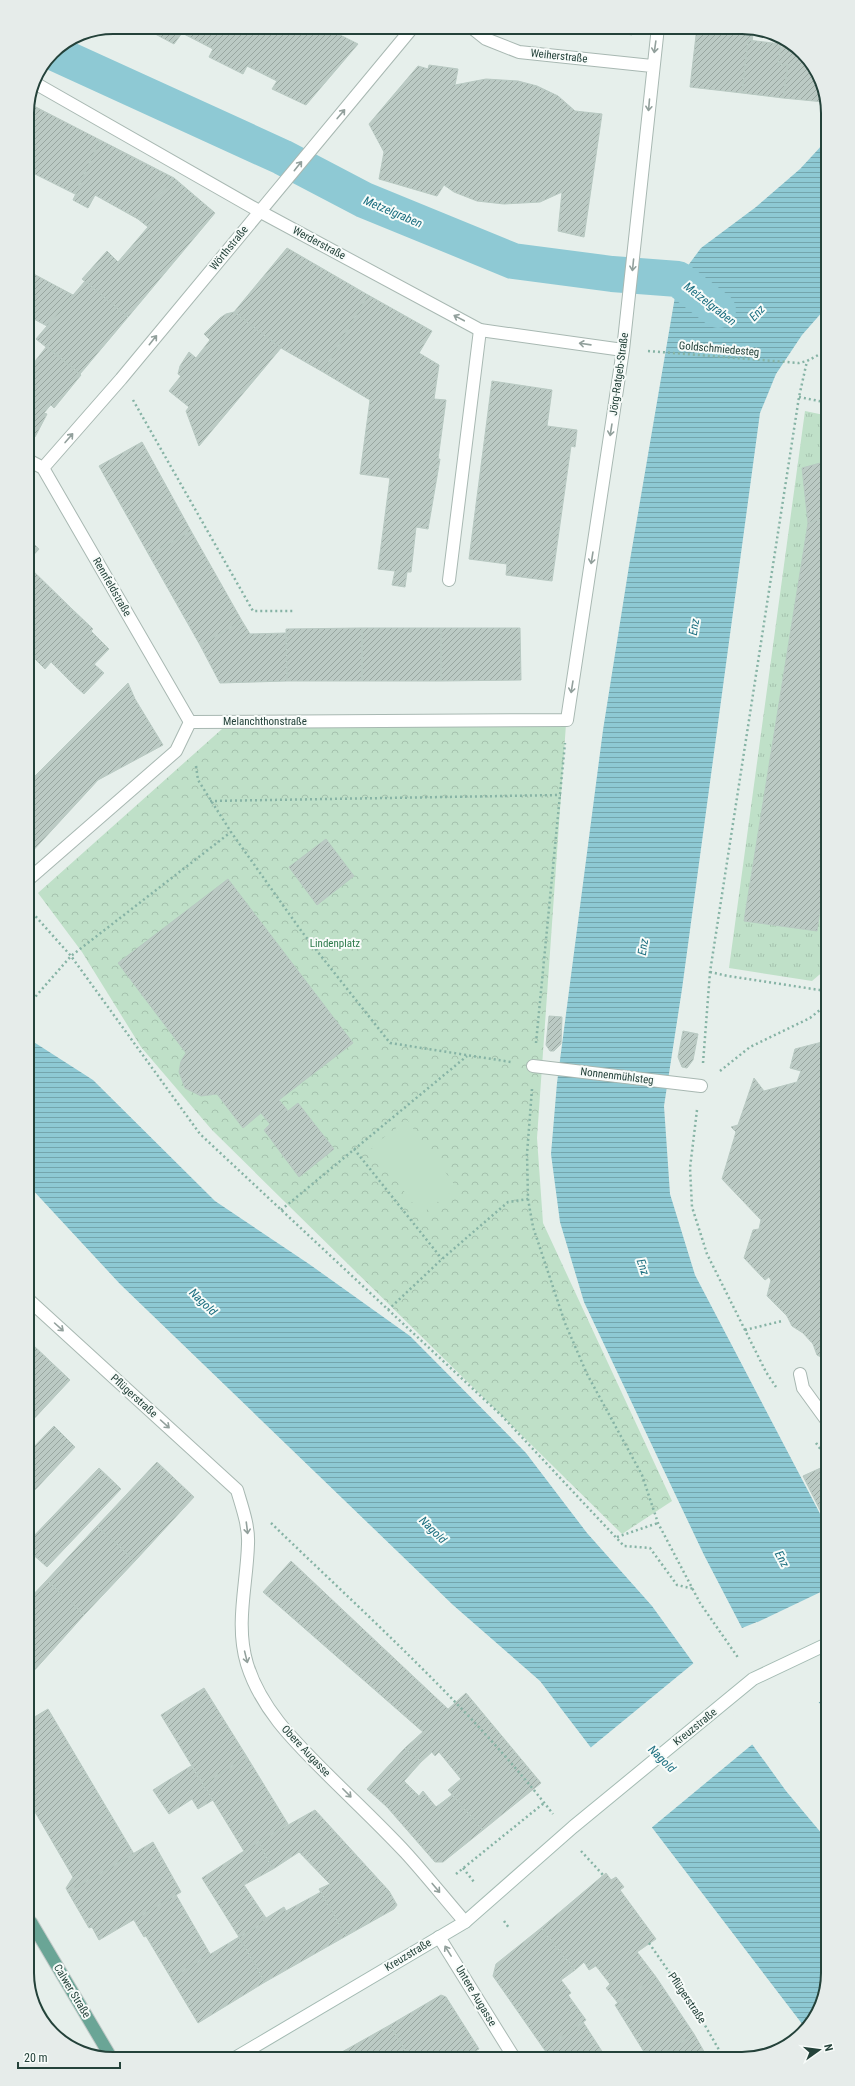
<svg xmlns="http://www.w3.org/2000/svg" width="855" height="2086" viewBox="0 0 855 2086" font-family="'Roboto Condensed',sans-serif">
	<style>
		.grass { fill: url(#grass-tufts) }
		.park { fill: url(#park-crowns) }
		.garden { fill: #bfe0c8 }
		.water { fill: url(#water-rules) }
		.pier { fill: #e6efeb }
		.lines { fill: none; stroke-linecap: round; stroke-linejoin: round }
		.canal { stroke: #8ec9d4; stroke-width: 36 }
		.building { fill: url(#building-hatch); stroke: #b8c9c2 }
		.service-casing { stroke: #a8b8b2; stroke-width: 14 }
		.pedestrian-casing { stroke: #a8b8b2; stroke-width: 14 }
		.minor-casing { stroke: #a8b8b2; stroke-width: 14 }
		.secondary-casing { stroke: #a4bbb3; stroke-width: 14 }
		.primary-casing { stroke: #c2cac8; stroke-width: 14 }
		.path { stroke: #86b3a5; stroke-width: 2.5; stroke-dasharray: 2 3; stroke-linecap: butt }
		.service { stroke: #fff; stroke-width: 12 }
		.pedestrian { stroke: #fff; stroke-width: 12 }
		.minor { stroke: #fff; stroke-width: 12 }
		.secondary { stroke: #fff; stroke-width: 12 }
		.primary { stroke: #6aa596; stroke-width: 12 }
		.oneway { stroke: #92a09c }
		.labels { text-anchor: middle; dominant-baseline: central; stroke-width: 4; stroke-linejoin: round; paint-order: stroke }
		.street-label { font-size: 11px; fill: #24423a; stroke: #f7fbf9 }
		.park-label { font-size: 11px; fill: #2d7a4b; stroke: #f7fbf9 }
		.water-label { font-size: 12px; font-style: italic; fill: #1c6f80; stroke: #f7fbf9 }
		.rim { fill: none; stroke: #24423a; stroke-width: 2 }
	</style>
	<defs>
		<pattern id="grass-tufts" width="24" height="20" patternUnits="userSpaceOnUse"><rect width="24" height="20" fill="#bfe0c8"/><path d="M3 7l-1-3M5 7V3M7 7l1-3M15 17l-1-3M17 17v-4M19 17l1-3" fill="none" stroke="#a4c1ad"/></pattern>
		<pattern id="park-crowns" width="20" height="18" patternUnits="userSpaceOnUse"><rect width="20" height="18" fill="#bfe0c8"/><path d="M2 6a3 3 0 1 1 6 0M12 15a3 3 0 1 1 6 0" fill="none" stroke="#a4c1ad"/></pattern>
		<pattern id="water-rules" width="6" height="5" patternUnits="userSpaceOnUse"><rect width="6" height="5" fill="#8ec9d4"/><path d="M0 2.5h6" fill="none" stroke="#74a5ad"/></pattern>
		<pattern id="building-hatch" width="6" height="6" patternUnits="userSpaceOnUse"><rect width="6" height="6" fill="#bbcac4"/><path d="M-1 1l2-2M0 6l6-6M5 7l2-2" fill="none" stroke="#98a6a0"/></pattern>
	</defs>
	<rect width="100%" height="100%" fill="#e6efeb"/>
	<path class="grass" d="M805,411l19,4 2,554 -14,12 -83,-13z
		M31,1986l33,57 -4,-2 -29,-40z"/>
	<path class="park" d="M566,724l-29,414 6,85 129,278 -50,33 -410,-404 -71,-83 -59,-95 -44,-59 184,-164z"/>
	<path class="garden" d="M407,1120l50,68 -36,26 -50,-67z"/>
	<path class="water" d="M824,143v167l-22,25 -26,39 -16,39 -78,576 -18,117 6,88 25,81 132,252v186l-70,-91 -15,6 -38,-73 -120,-253 -24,-80 -9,-68 6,-71 46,-353 26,-164 49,-287 23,-31 55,-41 44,-38z
		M29,1039l64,41 122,121 94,63 101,72 116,117 61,80 65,73 134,185 42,50v133l-18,51 -4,4 -266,-348 -87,-76 -333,-321 -90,-97z"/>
	<path class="pier" d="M827,1589v110l-10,4 -61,-79 -15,6z
		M695,1662l59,81 -104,86 -61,-80z"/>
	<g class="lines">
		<path class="canal" d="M52,52l230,105 82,43 149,61 99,13 66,5 40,31"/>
	</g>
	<path class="building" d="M142,27h182l34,17 -52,61 -34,-16 5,-8 -30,-15 -4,8 -34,-17 4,-8 -31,-16 -8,11z
		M586,27h47l-1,8z
		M697,27h51l6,2 -2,12 -4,-1 -6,53 -52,-6z
		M748,40l33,4 -3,20 10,1 -5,33 -41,-5z
		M781,47l17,2 26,36v17l-41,-4 5,-33 -10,-1z
		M429,65l29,4 -3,16 31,-6 32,2 19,5 21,10 17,15 27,3 -18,123 -26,-6 4,-39 -22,10 -36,2 -27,-3 -23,-9 -10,-7 -7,11 -58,-17 5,-27 -15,-28 49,-58 10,3z
		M28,103l72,37 -25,54 -48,-24z
		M100,140l74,38 -36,41 -43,-24 -7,13 -15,-8z
		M174,178l41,35 -87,104 -46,-38 25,-28 11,11 30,-35 -10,-8z
		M287,248l81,47 -45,77 -42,-24 -47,-36z
		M28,271l45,24 -26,31 -19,-10z
		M85,281l43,36 -48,57 -44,-35z
		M368,295l64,36 -13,22 -49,47 -47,-28z
		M234,312l47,36 -82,98 -13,-35 3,-4 -20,-16 12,-15 -3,-2 2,-8 9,-14 7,6 14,-18 -6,-6 16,-16 6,-4z
		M47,346l34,29 -27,33 -3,-3 -3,3 -4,5 3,1 -12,23 -7,-4v-63z
		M419,353l20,12 -5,34 12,1 -8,59h2l-12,70 -12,-2 -5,45h-4l-2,15 -13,-2 3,-14 -17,-2 12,-91 -30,-4 10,-74z
		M492,381l60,9 -5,36 30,4 -2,17 -4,-1 -19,135 -46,-6 1,-11 -38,-5z
		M142,442l49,89 -42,24 -50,-89z
		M824,462l1,56 -17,5 -6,-55z
		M825,518v357l-8,56 -73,-10 64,-398z
		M191,531l51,90 -42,24 -51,-90z
		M28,538l11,11 -11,12z
		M28,566l44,43 -36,37 -8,-6z
		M72,609l21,20 -2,2 18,18 -35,36 -23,-23 -6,7 -17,-17z
		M242,621l8,13 36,-1 1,48 -67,2 -20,-38z
		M362,628v53h-75l-1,-52z
		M362,628h79v53h-79z
		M441,628h79l1,52 -80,1z
		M94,664l10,9 -20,21 -10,-9z
		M128,683l7,16 28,46 -65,35 -69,75v-73z
		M326,839l28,37 -37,29 -28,-38z
		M228,879l125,164 -74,57 9,11 10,-8 36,46 -35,28 -35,-47 6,-6 -9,-11 -18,15 -26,-34 -16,2 -16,-8 -6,-16 2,-11 5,-8 -68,-90z
		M549,1016l13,1 -1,27 -7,7h-4l-4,-6z
		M683,1031l15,3 -5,26 -6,8 -5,-1 -4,-10z
		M826,1041l1,319 -10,-5 -4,-11 -10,-11 -11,-7 -5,-10 -20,-20 4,-16 -2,-3 -4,3 -21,-22 9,-28 6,-1 2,-9 -39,-41 14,-47 -5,-5 7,-2 16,-47 10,13 33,-9 4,-11 -11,-3 5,-19z
		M33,1345l37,35 -40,43v-75z
		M54,1426l21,21 -41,44 -4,-3v-37z
		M157,1462l37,35 -59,64 -38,-35z
		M825,1466l2,3v43l-5,2 -19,-38z
		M99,1468l22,21 -74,78 -17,-15v-12z
		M97,1526l38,35 -51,54 -37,-35z
		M291,1561l90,85 68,64 -26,22 -160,-140z
		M47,1580l37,35 -52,58 -1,-76z
		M204,1688l43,69 -44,27 -42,-69z
		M466,1693l75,90 -58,47 -35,-40 13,-11 -22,-27 -4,4 -3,-4 -11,10 -16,-14z
		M48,1709l86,145 -66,38 -2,-4 7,-11 -42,-72v-86z
		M405,1748l16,14 -17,19 15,15 4,-5 13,16 16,-12 31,35 -40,32h-8l-48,-55 -20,-18z
		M247,1757l41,67 -44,27 -41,-67z
		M191,1766l22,34 -15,9 -6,-10 -23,15 -16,-24z
		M315,1810l74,81 8,14 -3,4 -48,27 -27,-47 11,-5 -31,-32 -26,17 -15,-27z
		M153,1842l28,50 -82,48 -7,-13 -3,1 -21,-36z
		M258,1842l15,27 -29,16 22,33 -3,2 1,3 -25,14 -37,-59z
		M606,1873l5,7 5,-3 8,10 -4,3 36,49 -19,13 19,25 -38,26 -12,-15 4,-4 -14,-18 -7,4 -5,-8 -9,8 -34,-42z
		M321,1892l25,44 -81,46 -26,-45 25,-14 -1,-3 21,-13 2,4z
		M176,1895l34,59 -39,24 -25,-42 -2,1 -10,-17z
		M541,1928l34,42 -14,10 10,13 -3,2 18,25 -42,29 -51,-73 3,-12z
		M239,1937l26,45 -67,41 -27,-45z
		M656,1977l38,57 -33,21h-15l-31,-50z
		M441,1995l5,2 33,52 -12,7 -58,1 -19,-32z
		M583,2022l22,34h-56l-5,-7z
		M390,2025l19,32h-76z
		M694,2034l12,21h-45z"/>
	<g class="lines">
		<defs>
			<path id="service" d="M449,580l31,-250
				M800,1374l3,14 24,33"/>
			<path id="pedestrian" d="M29,879l147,-128 14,-29
				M533,1066l168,20"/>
			<path id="minor" d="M471,27l15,12 33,13 133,14
				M33,82l226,129 221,119 143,20
				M28,460l15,8 147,254 377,-2 56,-370 35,-323
				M43,468l78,-89 292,-352
				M30,1301l207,189c5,17 12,36 11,54 -1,40 -13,80 -1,120 14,45 47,77 79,109 27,27 54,52 80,80 20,22 39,46 59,69
				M439,1937l74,119"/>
			<path id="secondary" d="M235,2058l230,-136 108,-95 180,-148 74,-35"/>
			<path id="primary" d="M31,1922l81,137"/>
		</defs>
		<use href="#service" class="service-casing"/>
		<use href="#pedestrian" class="pedestrian-casing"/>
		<use href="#minor" class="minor-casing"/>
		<use href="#secondary" class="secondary-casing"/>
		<use href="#primary" class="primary-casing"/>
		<path class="path" d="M648,351l151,12 8,-2 17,-9
			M799,397l25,5
			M133,400l120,211h40
			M196,766l2,14 33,52 71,100 88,111 121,19
			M210,801l351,-6
			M29,909l42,47 129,178 302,282 122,130 26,2 27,37 17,4
			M710,972l18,4 98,15
			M29,1004l42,-48 160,-124
			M536,1043l29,-300
			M703,1063l7,-91 89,-575 8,-36
			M720,1071l30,-24 60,-29 16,-13
			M532,1089l-5,65 1,45 5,28 32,96 22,51 55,101 16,48 42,80 39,56
			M697,1110l-7,58 2,39 15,47 59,118 10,15
			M354,1149l88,110
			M281,1210l186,-154
			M388,1310l54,-51 66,-57 20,-3
			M745,1330l37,-9
			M816,1443l11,15
			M271,1523c97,94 199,184 282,291
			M617,1537l41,-14
			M581,1851l23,25
			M463,1868l11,14
			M456,1874l88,-71
			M504,1921l5,7
			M649,1943l50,72 23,40"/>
		<use href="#service" class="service"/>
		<use href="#pedestrian" class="pedestrian"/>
		<use href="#minor" class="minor"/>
		<use href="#secondary" class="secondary"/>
		<use href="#primary" class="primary"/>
	</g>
	<defs><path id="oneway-shaft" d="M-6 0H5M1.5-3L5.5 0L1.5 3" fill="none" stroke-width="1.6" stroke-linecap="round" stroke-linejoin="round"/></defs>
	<g class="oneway">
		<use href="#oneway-shaft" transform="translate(655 47) rotate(98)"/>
		<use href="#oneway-shaft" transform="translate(649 105) rotate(95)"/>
		<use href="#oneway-shaft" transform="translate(341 114) rotate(-50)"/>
		<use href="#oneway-shaft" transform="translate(298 166) rotate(-51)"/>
		<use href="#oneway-shaft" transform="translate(633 265) rotate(96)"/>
		<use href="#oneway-shaft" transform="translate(459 318) rotate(-152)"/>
		<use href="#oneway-shaft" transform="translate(153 340) rotate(-51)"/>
		<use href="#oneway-shaft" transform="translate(585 344) rotate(-172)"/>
		<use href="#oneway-shaft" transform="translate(611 430) rotate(99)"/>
		<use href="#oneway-shaft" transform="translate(69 438) rotate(-49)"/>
		<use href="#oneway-shaft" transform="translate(592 558) rotate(99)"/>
		<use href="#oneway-shaft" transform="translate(572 687) rotate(99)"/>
		<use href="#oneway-shaft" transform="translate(59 1327) rotate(42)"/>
		<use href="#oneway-shaft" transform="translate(165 1424) rotate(42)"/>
		<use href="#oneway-shaft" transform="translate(247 1528) rotate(83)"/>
		<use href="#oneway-shaft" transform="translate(246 1657) rotate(76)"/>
		<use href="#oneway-shaft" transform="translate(347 1793) rotate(45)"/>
		<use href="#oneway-shaft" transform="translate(436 1888) rotate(50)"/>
		<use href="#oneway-shaft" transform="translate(448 1951) rotate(-122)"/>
	</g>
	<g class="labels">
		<g class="street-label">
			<text transform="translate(559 56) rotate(6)">Weiherstraße</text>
			<text transform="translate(319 243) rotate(28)">Werderstraße</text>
			<text transform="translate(229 248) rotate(-51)">Wörthstraße</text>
			<text transform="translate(719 349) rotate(5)">Goldschmiedesteg</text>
			<text transform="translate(619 374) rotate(-82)">Jörg-Ratgeb-Straße</text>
			<text transform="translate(112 587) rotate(60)">Rennfeldstraße</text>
			<text x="265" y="721">Melanchthonstraße</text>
			<text transform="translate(617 1076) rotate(7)">Nonnenmühlsteg</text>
			<text transform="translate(134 1396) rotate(42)">Pflügerstraße</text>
			<text transform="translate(695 1727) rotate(-39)">Kreuzstraße</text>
			<text transform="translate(306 1751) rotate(47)">Obere Augasse</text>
			<text transform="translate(408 1955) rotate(-31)">Kreuzstraße</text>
			<text transform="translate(72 1991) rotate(59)">Calwer Straße</text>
			<text transform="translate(476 1996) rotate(59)">Untere Augasse</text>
			<text transform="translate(687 1998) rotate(56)">Pflügerstraße</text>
		</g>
		<g class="park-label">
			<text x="335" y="943">Lindenplatz</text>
		</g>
		<g class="water-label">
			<text transform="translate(393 212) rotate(23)">Metzelgraben</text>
			<text transform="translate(710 304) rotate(38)">Metzelgraben</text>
			<text transform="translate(757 313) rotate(-46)">Enz</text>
			<text transform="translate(694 627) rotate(-81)">Enz</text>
			<text transform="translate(643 947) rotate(-81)">Enz</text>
			<text transform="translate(643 1267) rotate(71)">Enz</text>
			<text transform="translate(203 1302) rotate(44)">Nagold</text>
			<text transform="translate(433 1530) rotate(45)">Nagold</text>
			<text transform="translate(782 1559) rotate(62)">Enz</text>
			<text transform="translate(662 1759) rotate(45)">Nagold</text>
		</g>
	</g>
	<path d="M0 0H855V2086H0ZM113 34H742A79 79 0 0 1 821 113V1973A79 79 0 0 1 742 2052H113A79 79 0 0 1 34 1973V113A79 79 0 0 1 113 34Z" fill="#e6ecea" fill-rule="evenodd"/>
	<path class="rim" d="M113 34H742A79 79 0 0 1 821 113V1973A79 79 0 0 1 742 2052H113A79 79 0 0 1 34 1973V113A79 79 0 0 1 113 34Z"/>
	<g transform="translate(819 2050) rotate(76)" stroke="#f7fbf9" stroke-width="3" paint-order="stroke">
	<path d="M0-3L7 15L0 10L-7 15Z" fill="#24423a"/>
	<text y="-6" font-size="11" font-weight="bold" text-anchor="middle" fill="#24423a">N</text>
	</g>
	<path d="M18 2062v6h102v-6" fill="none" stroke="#24423a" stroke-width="2"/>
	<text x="24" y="2062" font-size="12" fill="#24423a" stroke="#f7fbf9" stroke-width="3" paint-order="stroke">20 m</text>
</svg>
